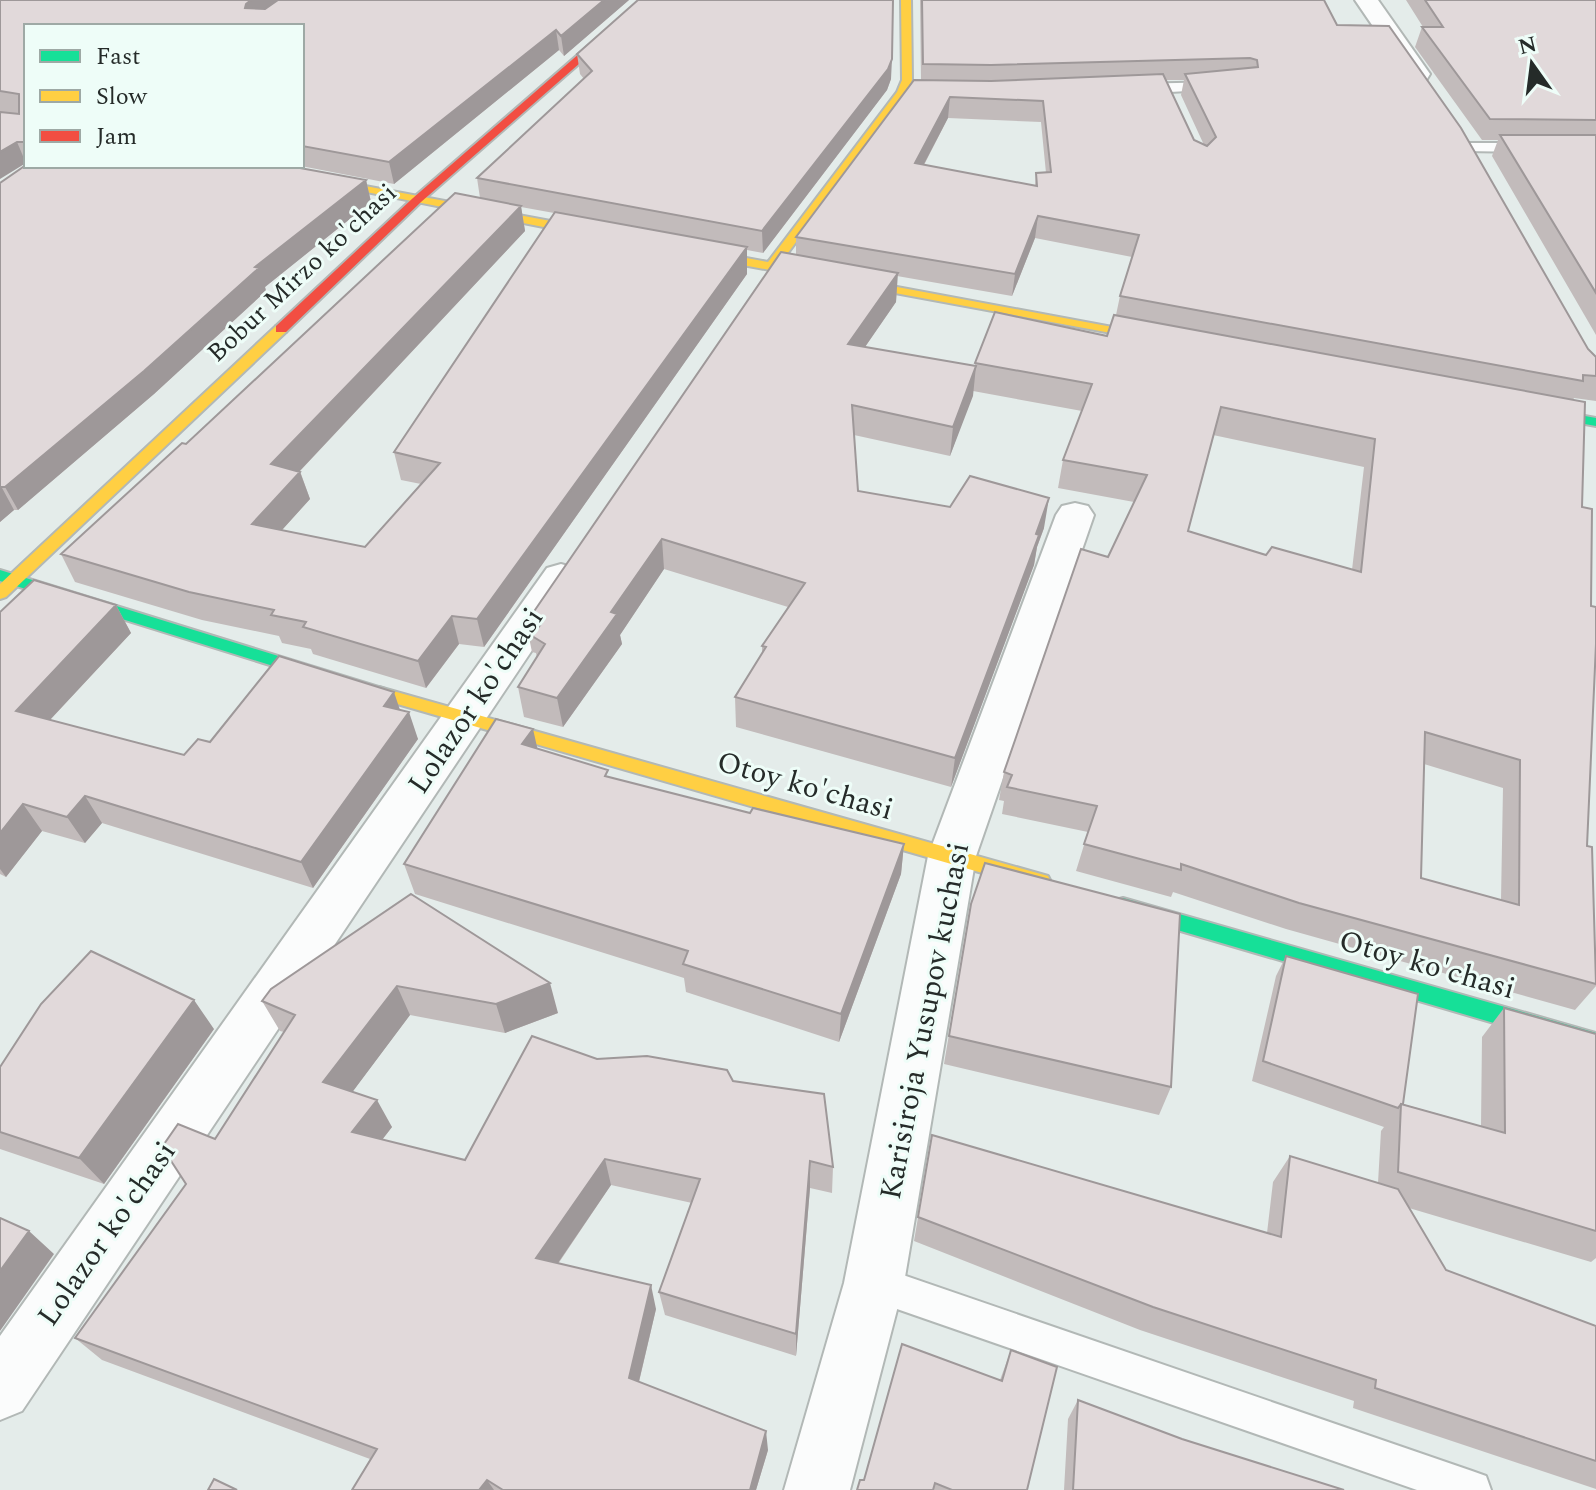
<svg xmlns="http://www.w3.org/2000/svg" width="1596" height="1490" viewBox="0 0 1596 1490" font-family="Spectral,serif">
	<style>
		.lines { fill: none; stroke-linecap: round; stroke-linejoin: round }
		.lane-casing { stroke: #b2b8b6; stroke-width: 4 }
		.street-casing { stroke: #b2b8b6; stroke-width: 4 }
		.fast-casing { stroke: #b2b8b6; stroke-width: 4 }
		.slow-casing { stroke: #b2b8b6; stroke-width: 4 }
		.jam-casing { stroke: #b2b8b6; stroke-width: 4 }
		.lane { fill: #fbfcfc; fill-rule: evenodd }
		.street { fill: #fbfcfc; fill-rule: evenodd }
		.fast { fill: #16e098; fill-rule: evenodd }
		.slow { fill: #ffcf43; fill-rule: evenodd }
		.jam { fill: #f24e42; fill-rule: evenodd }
		.wall { fill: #c2bbbb; fill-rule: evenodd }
		.shaded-wall { fill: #9e9899 }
		.building { fill: #e1d9da; stroke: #9e9899; stroke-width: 2; fill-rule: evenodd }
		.labels { text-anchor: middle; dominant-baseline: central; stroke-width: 6; stroke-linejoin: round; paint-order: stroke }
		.far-street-label { font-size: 26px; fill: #252b29; stroke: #eefdf8 }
		.street-label { font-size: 30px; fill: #252b29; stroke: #eefdf8 }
	</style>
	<rect width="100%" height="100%" fill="#e4ecea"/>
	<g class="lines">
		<defs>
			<path id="lane" d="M1219,82l5,1v6l-90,5 -8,-5 8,-5z
				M1470,143h126v10l-132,-2 -2,-3z
				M874,1265l598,206 14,5 5,14h-74l-543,-189 -12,-6 -6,-12 6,-12z"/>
			<path id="street" d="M1355,0h23l52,74 -3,5h-18z
				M1075,503l13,3 6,9 -118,341 -72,427 -54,207h-66l60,-207 84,-427 128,-341 6,-9z
				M561,564l14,4 6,9 -6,9 -553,825 -22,9v-84l547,-768z"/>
			<path id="fast" d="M1524,405l72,13v8l-77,-14 -2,-3z
				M0,570l385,119 3,4 -9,6 -379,-118z
				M1123,898l473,135v20l-480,-141 -3,-6 3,-6z"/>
			<path id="slow" d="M901,0h10l1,80 -5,12 -128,173 387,72 5,1v6l-488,-90 -2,-3 6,-4 81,15 129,-170 5,-12z
				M235,166h24l345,65 6,4 -6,4z
				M281,325l7,4 -2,3 -280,265 -6,2v-15l276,-258z
				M379,687l662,187 7,2 3,6 -3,6 -7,2 -668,-193 -3,-4z"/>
			<path id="jam" d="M641,0h11l-231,202 -135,130h-10v-6l137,-128z"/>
		</defs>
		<use href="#lane" class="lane-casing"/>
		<use href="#street" class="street-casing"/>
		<use href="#fast" class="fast-casing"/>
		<use href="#slow" class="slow-casing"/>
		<use href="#jam" class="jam-casing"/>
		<use href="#lane" class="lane"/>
		<use href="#street" class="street"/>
		<use href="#fast" class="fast"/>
		<use href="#slow" class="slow"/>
		<use href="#jam" class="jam"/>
	</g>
	<path class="wall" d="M0,0h629l-65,56 -5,-6 -165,134 -93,-18 1,-140h-276v137l-26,-52z
		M920,0h404l13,25 251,324 8,8v44l-22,-3 -1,2 9,107 5,339 9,109v31l-21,24 -289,-81 -113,-37 -2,5 -95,-26 12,-39 -86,-18 2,-13 -5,-1 5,-28 130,-270 -76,-14 5,-28 19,-49 -109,-20 -23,65 -96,-21 4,56 186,37 -7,19 -3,18 -83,222 -215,-60 -1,-30 27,-43v-8l26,-39 -124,-38 -44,66 2,9 -59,83 -39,-10 -6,-30 19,-29 -1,-5 -4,-1 -6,-29 270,-369v-17l125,-157zM1166,80h18l-3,15 23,50 -10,-5zM948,118l93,4 5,51h-10l-1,13 -111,-21zM1035,238l97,19 -12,39 -4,19 -9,21 -132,27v3l-110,-19 31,-45 1,-26 115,20zM1213,435l151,32 -12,103 -86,-15 -78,-24zM1424,764l79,24 -2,112 -80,-22z
		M1406,0h190v335l-104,-179 6,-16h-16l-67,-93 7,-20h1z
		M577,54l314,25 -4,11 -124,163 -16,-3v24l-263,373 -25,-3 -33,44 -113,-34 -2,-5 -29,-6 -3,-7 -77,-16 -127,-38 -14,-28 125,-110 294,-246 -3,-20 107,-99 -4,-5zM521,207l33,6 -160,239 7,28 20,4 -56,63 -83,-17 28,-31 -10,-28 225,-240z
		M366,180l5,22 -106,85 1,4 -112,103 -136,116h-4l-14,12v-339z
		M116,605l15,28 -81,87 134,35 26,-13 190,-32 18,29 -105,149 -211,-65 -17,20 -43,-12 -36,46 -6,-3v-262z
		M537,749l72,28 141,36 154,31 -3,30 -62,168 -153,-50 -2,-14 -269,-84 -11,-30z
		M411,894l147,119 -53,20 -95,-18 -58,77 40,35 -10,13 83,20 132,-101 136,22 100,86 -1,26 -22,-5 -14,168 -131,-41 -6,-23 33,-89 -81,-18 -53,79 98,45 -17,73 129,68 -12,40h-404l18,-31 -268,-99 -27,-22 111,-154 98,-152 -4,-1 -18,-30z
		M971,904l200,183 -12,28 -215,-51z
		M1286,956l117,148 78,22 1,-89 22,-29 92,26v224l-5,4 -182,-54 37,62 150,56v163l-243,-81 1,-7 -214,-71 -226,-89 18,-106 335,98 6,-51 17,-26 88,27 3,-52 3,-4 -132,-46 24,-105z
		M214,1029l-110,155 -104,-35v-82z
		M1011,1350l16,140h-170l7,-10 136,-100z
		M1078,1400l104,39 162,51h-280l4,-71z"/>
	<path class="shaded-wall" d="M251,0h34l-34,24 -6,-16 1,-4z
		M604,0h25l-65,56 -3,-20z
		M556,30l3,20 -165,134 -5,-22z
		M892,59l-1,20 -4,11 -124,163 -1,-22z
		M950,97l-2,21 -35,67 2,-22z
		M17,142l9,21 -26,16v-27z
		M366,180l5,22 -106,85 1,4 -112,103 -136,116 -13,-23 250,-220z
		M521,206l4,25 -245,261 -9,-28z
		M1038,216l-3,22 -23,58 3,-22z
		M747,247v27l-263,373 -7,-28z
		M898,273l-2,29 -49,71 1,-29z
		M976,366l-3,30 -23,60 3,-29z
		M300,472l10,27 -47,52 -11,-27z
		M1,486l13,24 -14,12v-35z
		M1049,498l-5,30 -7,19 -3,18 -83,222 4,-29z
		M662,539l2,30 -44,66 2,9 -59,83 -6,-29 54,-86z
		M116,605l15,28 -98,105 -17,-27z
		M452,616l7,28 -33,44 -8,-27z
		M394,692l9,27 -19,-13z
		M409,712l9,27 -105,149 -12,-26z
		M533,729l7,31 -18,-16z
		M85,796l17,27 -17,20 -18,-26z
		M23,804l19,27 -36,46 -6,-8v-36z
		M904,844l-3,30 -62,168 2,-28z
		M550,983l8,30 -53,20 -9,-29z
		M397,986l13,29 -71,95 -16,-28z
		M194,1000l20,29 -110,155 -25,-26z
		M377,1100l15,27 -25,32 -15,-27z
		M605,1159l6,26 -66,97 -9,-24z
		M810,1161v27l-14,168v-22z
		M29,1231l25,23 -54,77v-60z
		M651,1285l5,24 -21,89 -6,-20z
		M766,1431l2,19 -12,40h-6z
		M487,1480l7,10h-15z"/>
	<path class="building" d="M0,0h251l-5,4 -1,4 20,1 13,-9h326l-43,36 -5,-6 -167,132 -87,-16v-120h-276v116h-9l-17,10v-40l19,2v-20l-19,-3z
		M638,0h255l-1,59 -4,10 -126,162 -285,-53 115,-107 -15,-17z
		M922,0h402l13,25 52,1 72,102 127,221 8,8v19l-13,-1v6l-463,-85 19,-61 -101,-19 -23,58 -219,-37 118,-157 77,1 172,-7 31,66 13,6 9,-9 -31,-63 73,-7 -1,-7 -7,-2 -259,7 -68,-1zM950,97l93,4 8,71 -15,1 1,13 -122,-23z
		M1425,0h171v120l-106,-1 -68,-92h21z
		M1500,135h96v158z
		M26,165l263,1 77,14 -111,87 4,1 -115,103 -139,116h-5v-304z
		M455,193l66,13 -250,258 29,8 -48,52 113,23 75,-84 -46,-11 161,-240 192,35 -270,372 -25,-3 -34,45 -115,-34 3,-5 -35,-7 3,-5 -85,-18 -128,-38 121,-111 4,1z
		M781,252l117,21 -50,71 128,22 -23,61 -101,-22 6,86 92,16 20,-31 79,22 -13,36 3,1 -84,223 -220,-61 31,-50 -4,-1 43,-63 -143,-44 -51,73 6,2 -60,84 -39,-11 27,-43 -13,-8 9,-12 -15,-1z
		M995,312l112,24 7,-21 471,87 -3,105 10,2 -1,97 5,1v37l-9,202 5,1 4,137 -297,-81 -118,-39v6l-97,-26 13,-38 -90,-19 5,-12 -8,-3 77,-223 27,8 39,-82 -84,-15 29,-76 -117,-21zM1221,407l154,32 -14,133 -89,-25 -6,8 -78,-24zM1425,732l95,28 -1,145 -98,-27z
		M34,580l82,25 -100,106 168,44 14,-16 12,3 69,-86 115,36 -10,14 25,6 -108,150 -216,-66 -18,21 -44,-13 -23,29v-221z
		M496,719l37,10 -11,15 86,26 -3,6 145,37 3,-5 151,36 -63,170 -158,-50 5,-13 -284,-87z
		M985,863l195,51 -9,173 -222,-51 22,-132z
		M411,894l139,89 -54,21 -99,-18 -74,96 54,18 -25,32 113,28 67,-124 65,23 50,-3 80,14 6,11 91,13 9,73 -23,-6 -14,173 -137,-42 41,-113 -95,-20 -69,99 115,27 -22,93 137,53 -16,59h-247l-16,-10 -8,10h-127l25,-41 -302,-111 111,-154 -24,-37 16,-23 37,15 80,-124 -33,-14 9,-12z
		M91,951l103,49 -115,158 -79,-26v-65l41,-63z
		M1286,956l132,38 -15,110h-2l-3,4 -135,-47z
		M1504,1008l92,26v197l-198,-59 3,-68 104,29z
		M932,1135l349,102 9,-81 108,33 48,81 150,56v135l-221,-73 1,-8 -223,-73 -235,-90z
		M0,1218l29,13 -29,40z
		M902,1344l100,37 9,-31 46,17 -30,123h-75l-17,-7 -2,7h-76l3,-10h4z
		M1078,1400l104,39 162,51h-271z
		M214,1479l23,11h-29z"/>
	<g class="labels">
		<g class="far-street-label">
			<text transform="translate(302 273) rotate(-43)">Bobur Mirzo ko'chasi</text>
		</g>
		<g class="street-label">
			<text transform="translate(476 701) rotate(-56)">Lolazor ko'chasi</text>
			<text transform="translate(805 786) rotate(16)">Otoy ko'chasi</text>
			<text transform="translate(1427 965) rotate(16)">Otoy ko'chasi</text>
			<text transform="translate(925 1021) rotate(-79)">Karisiroja Yusupov kuchasi</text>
			<text transform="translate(107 1234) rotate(-55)">Lolazor ko'chasi</text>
		</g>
	</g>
	<rect x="24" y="24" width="280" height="144" fill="#eefdf8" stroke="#9ea9a5" stroke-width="2"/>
	<rect x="40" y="50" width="40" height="12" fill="#16e098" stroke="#9ea9a5" stroke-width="2"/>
	<text x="96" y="64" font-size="24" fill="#252b29">Fast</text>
	<rect x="40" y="90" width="40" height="12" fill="#ffcf43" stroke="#9ea9a5" stroke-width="2"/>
	<text x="96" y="104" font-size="24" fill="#252b29">Slow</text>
	<rect x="40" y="130" width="40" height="12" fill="#f24e42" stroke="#9ea9a5" stroke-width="2"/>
	<text x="96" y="144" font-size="24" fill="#252b29">Jam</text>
	<g transform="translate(1532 64) rotate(346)" stroke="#eefdf8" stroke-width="6" paint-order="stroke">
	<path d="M0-6L14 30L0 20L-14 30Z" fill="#252b29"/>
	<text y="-12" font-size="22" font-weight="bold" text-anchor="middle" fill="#252b29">N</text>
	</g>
</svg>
